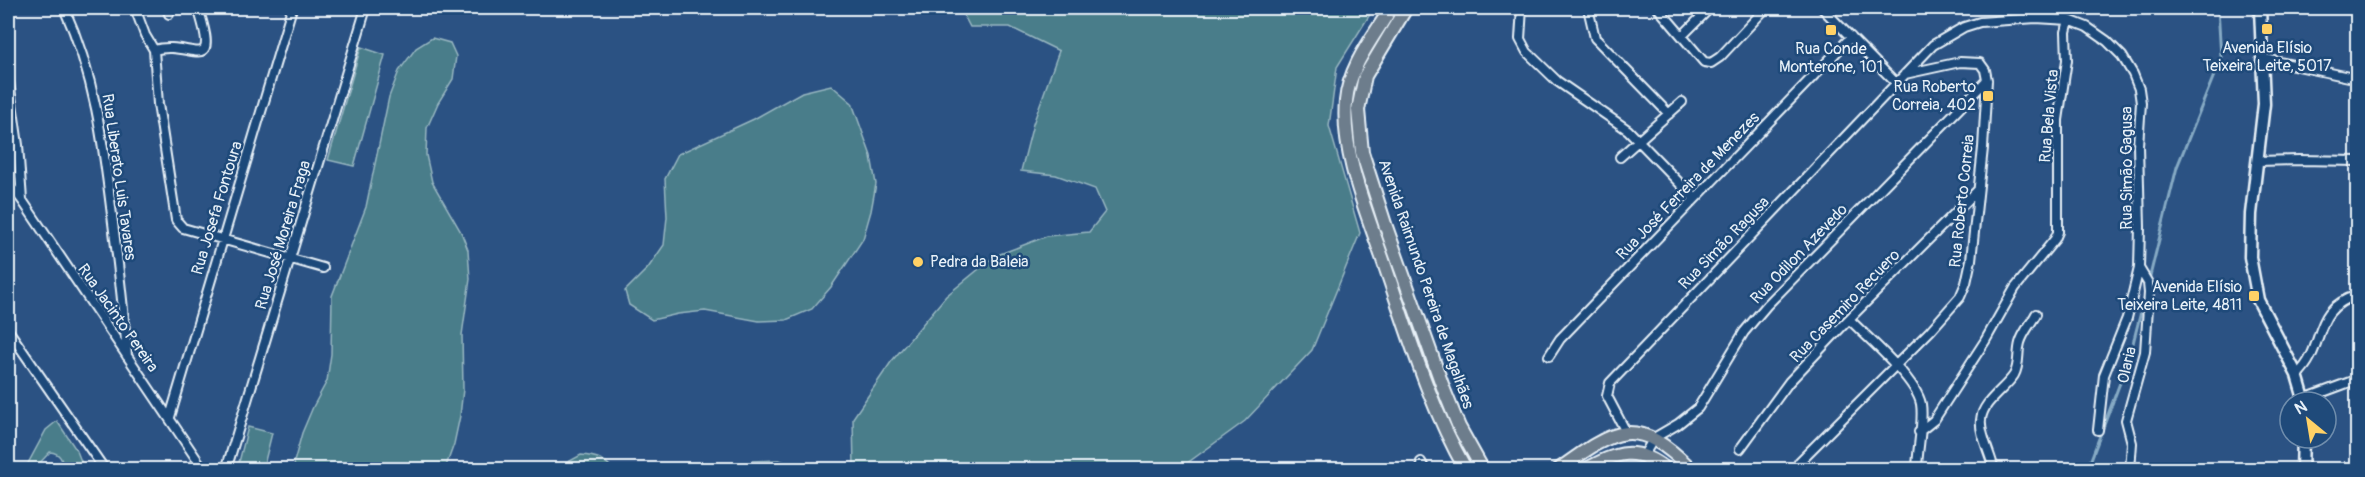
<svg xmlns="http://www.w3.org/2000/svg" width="2365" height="477" viewBox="0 0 2365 477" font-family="Pangolin,sans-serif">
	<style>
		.green { fill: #497d8a; stroke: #98b7c1; stroke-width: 1.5 }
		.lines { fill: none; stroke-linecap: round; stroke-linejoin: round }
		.stream { stroke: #86aac4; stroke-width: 3 }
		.street-casing { stroke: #e8f1f8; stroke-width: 12 }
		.secondary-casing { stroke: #e8f1f8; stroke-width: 15 }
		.primary-casing { stroke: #e8f1f8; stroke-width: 16 }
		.street { stroke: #1f4a7a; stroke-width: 8 }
		.secondary { stroke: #1f4a7a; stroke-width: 10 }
		.primary { stroke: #6d7d8c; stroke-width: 12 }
		.poi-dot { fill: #ffd166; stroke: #1f4a7a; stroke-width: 2 }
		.labels { text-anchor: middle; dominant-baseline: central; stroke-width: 5; stroke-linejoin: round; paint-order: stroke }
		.poi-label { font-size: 16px; fill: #e8f1f8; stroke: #1f4a7a }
		.street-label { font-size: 16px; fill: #e8f1f8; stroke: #1f4a7a }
	</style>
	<rect width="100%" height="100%" fill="#2b5283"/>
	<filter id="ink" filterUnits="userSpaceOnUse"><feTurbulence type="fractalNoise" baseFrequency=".0167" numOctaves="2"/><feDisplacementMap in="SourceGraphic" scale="12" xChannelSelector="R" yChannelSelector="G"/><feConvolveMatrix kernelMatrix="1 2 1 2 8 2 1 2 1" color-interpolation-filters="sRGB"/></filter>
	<g filter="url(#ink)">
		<path class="green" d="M960,8h414l-37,59 -8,59 31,107 -48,117 -67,71 -66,48h-325l-1,-51 38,-56 55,-66 49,-40 52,-20 42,-4 16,-20 -10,-23 -39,-14 -35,-4 12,-47 26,-73 -49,-24h-40z
			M432,38l18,5 6,13 -3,23 -15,24 -11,25 -1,27 6,27 29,50 7,18 2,29 -8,56 1,54 -3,27 -6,28 -9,25h-150l-1,-7 8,-29 11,-26 14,-26 4,-27 1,-58 34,-89 23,-110 10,-26 17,-23z
			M361,47l24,8 -31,111 -26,-6z
			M831,85l21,18 19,53 5,28 -5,27 -8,28 -32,48 -19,22 -26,11 -27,1 -54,-10 -27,3 -26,6 -23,-15 -4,-14 23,-23 16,-23 3,-28 -2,-38 13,-25 76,-35 48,-27z
			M57,421l20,30 7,18h-20c-2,-9 -3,-16 -14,-17l-16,17h-9l21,-39z
			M248,427l24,6 -9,36 -25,-3z
			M581,455c12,1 24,3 31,14h-51l7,-7z
			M779,460l28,9h-73l18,-8z"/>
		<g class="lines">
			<path class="stream" d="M2149,280l28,-113 44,-109 -3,-50
				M266,465l3,5
				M2087,470l42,-111 17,-67"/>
			<defs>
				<path id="street" d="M64,8c31,68 39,134 48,207 6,47 12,94 15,141
					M135,8l10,27 9,15 4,54 18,116 7,8 140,40
					M167,8l2,6
					M1522,8l-2,31 7,13 30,29 71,49 67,69
					M1588,8l7,30 74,76
					M1658,8l40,47 6,7 7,1 9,-6 46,-49
					M1822,8l75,76
					M1682,36l28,-28
					M154,50c36,-11 67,29 44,-42
					M2261,58l97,21
					M8,75l10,70 4,55
					M1620,157l62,-55
					M2258,161l41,-1 59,1
					M8,183l14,17 182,270
					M1849,319c19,19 67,60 72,85 3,19 -4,46 -4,66
					M8,330l97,140
					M1549,356l11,-17 291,-302
					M2297,375c31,-29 12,-66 61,-80
					M2304,399l54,-20
					M170,417l122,-409
					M1626,432l-19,-36 3,-13 323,-338 31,-18 16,-5 56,-4 33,2 18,7 20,14 15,15 11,18 6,15 2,14 -3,42 2,82 -1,41 -12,50 -23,57 -6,55
					M1919,432l15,-12 51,-79 30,-53 40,-49 3,-7v-112l9,-60 -1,-28 3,-12
					M1740,449l49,-67 60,-63 129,-129
					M1644,455l10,-17 24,-14 20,-16 46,-76 23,-27 220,-225
					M1421,462l4,8
					M1799,462l131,-131 30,-34 6,-14 5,-23 12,-112 4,-68 -2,-10 -5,-7 -20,-1 -55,12
					M226,470l140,-462
					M1994,470c-3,-15 -15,-37 -13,-50 1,-18 24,-31 33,-45 6,-11 3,-21 6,-32 3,-11 11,-19 16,-29
					M2130,470l2,-27 -6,-23 19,-68 4,-59 -1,-10 -9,-15"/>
				<path id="secondary" d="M2260,8l4,96 -13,110 -1,43 8,43 39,75 8,27
					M2302,470l1,-32"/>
				<path id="primary" d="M1391,8c-17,28 -42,58 -45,93 -5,54 21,111 38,162 24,70 45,142 82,207
					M1406,8l-41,68 -7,34 4,42 23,72 59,166 15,37 24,43
					M1558,470c58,-42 78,-56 134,0
					M1585,470c33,-18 51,-25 82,0"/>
			</defs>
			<use href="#street" class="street-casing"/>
			<use href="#secondary" class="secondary-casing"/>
			<use href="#primary" class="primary-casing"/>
			<use href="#street" class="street"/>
			<use href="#secondary" class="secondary"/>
			<use href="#primary" class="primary"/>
		</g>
	</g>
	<g class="poi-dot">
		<rect x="2261" y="23" width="12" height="12" rx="3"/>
		<rect x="1825" y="24" width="12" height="12" rx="3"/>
		<rect x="1982" y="90" width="12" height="12" rx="3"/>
		<circle cx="918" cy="262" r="6"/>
		<rect x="2248" y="290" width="12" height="12" rx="3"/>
	</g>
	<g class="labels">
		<g class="poi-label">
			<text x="2267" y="48">Avenida Elísio<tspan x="2267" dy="18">Teixeira Leite, 5017</tspan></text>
			<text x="1831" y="49">Rua Conde<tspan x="1831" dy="18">Monterone, 101</tspan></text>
			<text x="1976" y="87" text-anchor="end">Rua Roberto<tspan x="1976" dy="18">Correia, 402</tspan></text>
			<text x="930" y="262" text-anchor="start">Pedra da Baleia</text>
			<text x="2242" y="287" text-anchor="end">Avenida Elísio<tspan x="2242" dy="18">Teixeira Leite, 4811</tspan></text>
		</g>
		<g class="street-label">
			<text transform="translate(2049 116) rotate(-85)">Rua Bela Vista</text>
			<text transform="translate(2127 168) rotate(-90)">Rua Simão Gagusa</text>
			<text transform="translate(119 177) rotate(82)">Rua Liberato Luis Tavares</text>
			<text transform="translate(1688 186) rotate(-46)">Rua José Ferreira de Menezes</text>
			<text transform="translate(1962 201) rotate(-84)">Rua Roberto Correia</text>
			<text transform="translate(217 208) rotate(-73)">Rua Josefa Fontoura</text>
			<text transform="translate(283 235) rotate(-73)">Rua José Moreira Fraga</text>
			<text transform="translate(1724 243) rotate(-46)">Rua Simão Ragusa</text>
			<text transform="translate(1799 254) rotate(-46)">Rua Odilon Azevedo</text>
			<text transform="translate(1426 284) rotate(71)">Avenida Raimundo Pereira de Magalhães</text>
			<text transform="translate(1845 306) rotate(-46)">Rua Casemiro Recuero</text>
			<text transform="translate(118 318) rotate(55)">Rua Jacinto Pereira</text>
			<text transform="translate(2127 365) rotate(-77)">Olaria</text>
		</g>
	</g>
	<rect width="2365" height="477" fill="none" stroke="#1f4a7a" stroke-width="30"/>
	<rect x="15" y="15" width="2335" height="447" fill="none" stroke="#e8f1f8" stroke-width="2" filter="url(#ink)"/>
	<g transform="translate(2308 420) rotate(330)"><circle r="28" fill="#1f4a7a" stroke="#6f8dac" stroke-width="1.5"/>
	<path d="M0-4.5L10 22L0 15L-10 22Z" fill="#ffd166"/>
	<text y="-9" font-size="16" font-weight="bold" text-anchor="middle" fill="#e8f1f8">N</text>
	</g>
</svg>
